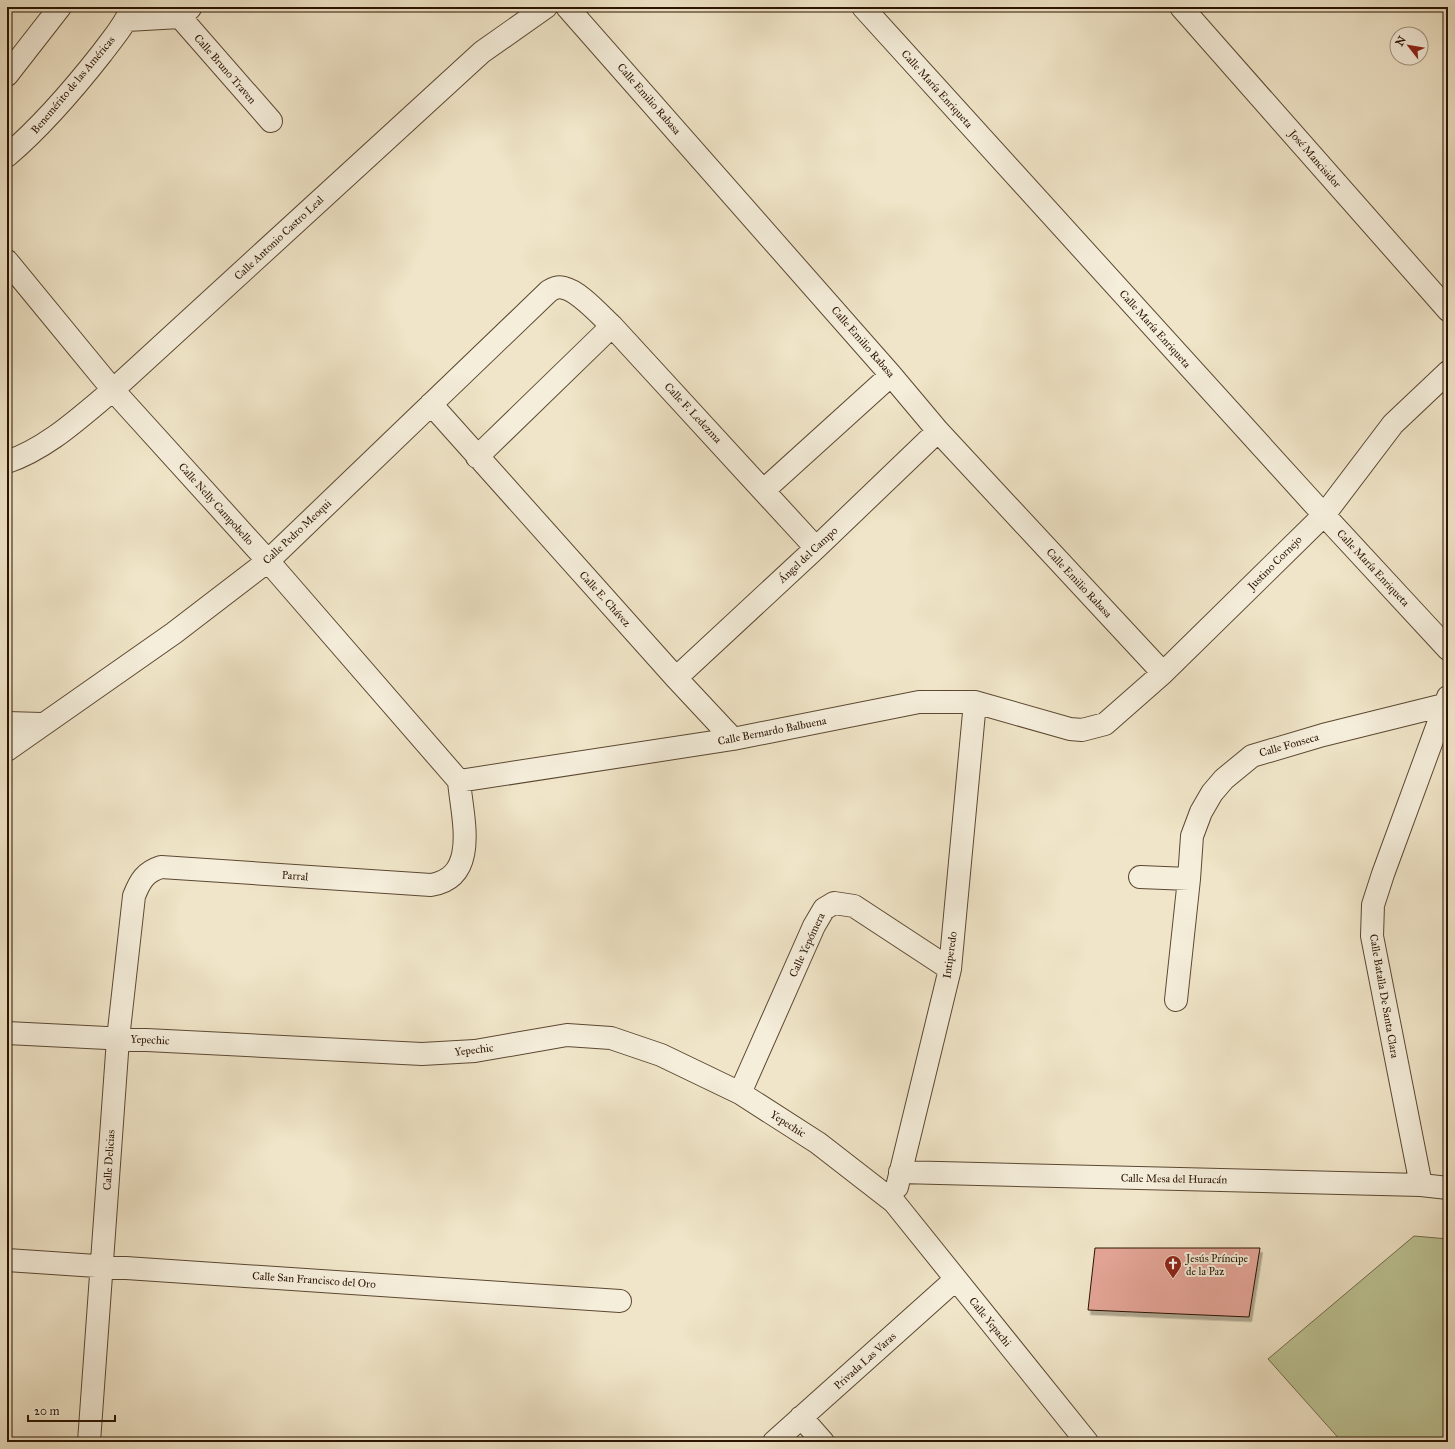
<svg xmlns="http://www.w3.org/2000/svg" width="1455" height="1449" viewBox="0 0 1455 1449" font-family="'IM FELL Great Primer',serif">
	<style>
		.green { fill: #bcc394; stroke: #726b4a }
		.building { fill: #e4a597; stroke: #291300; filter: url(#shadow) }
		.lines { fill: none; stroke-linecap: round; stroke-linejoin: round }
		.minor-casing { stroke: #5b4832; stroke-width: 24 }
		.minor { stroke: #f5eedb; stroke-width: 22 }
		.labels { text-anchor: middle; dominant-baseline: central; stroke-width: 4; stroke-linejoin: round; paint-order: stroke }
		.street-label { font-size: 11px; fill: #291300; stroke: #f5eedb }
		.poi-label { font-size: 11px; fill: #291300; stroke: #f5eedb; text-anchor: start }
	</style>
	<defs>
		<filter id="shadow"><feDropShadow dx="2.5" dy="4.5" stdDeviation="0" flood-color="#0004"/></filter>
	</defs>
	<rect width="100%" height="100%" fill="#f0e5c8"/>
	<filter id="stains"><feTurbulence type="fractalNoise" baseFrequency=".005" numOctaves="4"/><feColorMatrix values="0 0 0 0 .2 0 0 0 0 .09 0 0 0 0 .02 0 0 0 .5 -.17"/></filter>
	<radialGradient id="worn" r=".72"><stop offset=".6" stop-color="#630" stop-opacity="0"/><stop offset="1" stop-color="#630" stop-opacity=".3"/></radialGradient>
	<path class="green" d="M1414,1236l34,3v203h-106l-74,-83z"/>
	<path class="building" d="M1095,1248h165l-11,69 -161,-7z"/>
	<g class="lines">
		<defs>
			<path id="minor" d="M567,7l324,368 47,56 225,242
				M863,7l461,508 124,134
				M1181,7l267,303
				M180,17l91,104
				M127,20l53,-3 10,-9
				M7,75l53,-68
				M7,156c35,-30 66,-66 95,-103 11,-15 23,-28 30,-46
				M7,261l106,129 155,171 191,220
				M431,404l245,274 57,61
				M477,457l135,-131
				M7,462c41,-14 73,-45 106,-72l369,-338 64,-45
				M764,490l127,-115
				M676,678l140,-130 122,-117
				M7,723l35,1
				M7,750l167,-117 94,-72 281,-270c5,-3 10,-5 15,-3 15,3 36,27 48,38l204,222
				M459,781l274,-42 186,-37h56l95,27 12,1 23,-6 58,-51 161,-158 69,-91 55,-52
				M1140,877l49,2
				M1176,1000l13,-121 3,-43 9,-24 11,-19 12,-14 28,-23 71,-21 121,-30
				M7,1033l415,21 53,-3 92,-16 44,3 50,17 79,38 78,50 76,59 193,240
				M740,1093l74,-167 10,-17 10,-6 20,3 96,63
				M900,1172l521,13 27,3
				M1421,1185l-49,-249 1,-31 10,-31 65,-177
				M897,1187l53,-218 25,-267
				M7,1260l613,41
				M801,1417l22,25
				M89,1442l29,-403 16,-143c6,-15 11,-24 27,-29l270,18c49,-8 31,-68 28,-104
				M774,1442l182,-163"/>
		</defs>
		<use href="#minor" class="minor-casing"/>
		<use href="#minor" class="minor"/>
	</g>
	<defs>
		<symbol id="church-pin" viewBox="-11 -11 22 30"><path d="M0 17L-7.5 6A9.5 9.5 0 1 1 7.5 6Z" fill="#8f2418" stroke="#f5eedb"/><path d="M-1.2-6h2.4v3.5h3.3v2.4h-3.3V6h-2.4V-.1h-3.3v-2.4h3.3Z" fill="#fff"/></symbol>
	</defs>
	<g fill-rule="evenodd">
		<use href="#church-pin" x="1163" y="1254" width="20" height="27"/>
	</g>
	<g class="labels">
		<g class="street-label">
			<text transform="translate(225 69) rotate(49)">Calle Bruno Traven</text>
			<text transform="translate(73 85) rotate(-50)">Benemérito de las Américas</text>
			<text transform="translate(937 89) rotate(48)">Calle María Enriqueta</text>
			<text transform="translate(649 99) rotate(49)">Calle Emilio Rabasa</text>
			<text transform="translate(1315 159) rotate(49)">José Mancisidor</text>
			<text transform="translate(279 238) rotate(-43)">Calle Antonio Castro Leal</text>
			<text transform="translate(1155 329) rotate(48)">Calle María Enriqueta</text>
			<text transform="translate(863 342) rotate(49)">Calle Emilio Rabasa</text>
			<text transform="translate(693 413) rotate(47)">Calle F. Ledezma</text>
			<text transform="translate(216 504) rotate(48)">Calle Nelly Campobello</text>
			<text transform="translate(297 532) rotate(-43)">Calle Pedro Meoqui</text>
			<text transform="translate(808 555) rotate(-43)">Ángel del Campo</text>
			<text transform="translate(1275 563) rotate(-45)">Justino Cornejo</text>
			<text transform="translate(1373 568) rotate(47)">Calle María Enriqueta</text>
			<text transform="translate(1079 583) rotate(47)">Calle Emilio Rabasa</text>
			<text transform="translate(605 599) rotate(48)">Calle E. Chávez</text>
			<text transform="translate(772 731) rotate(-11)">Calle Bernardo Balbuena</text>
			<text transform="translate(1289 745) rotate(-16)">Calle Fonseca</text>
			<text transform="translate(295 876) rotate(4)">Parral</text>
			<text transform="translate(807 945) rotate(-65)">Calle Yepómera</text>
			<text transform="translate(950 955) rotate(-82)">Intiperedo</text>
			<text transform="translate(1384 996) rotate(80)">Calle Batalla De Santa Clara</text>
			<text transform="translate(150 1040) rotate(3)">Yepechic</text>
			<text transform="translate(474 1050) rotate(-7)">Yepechic</text>
			<text transform="translate(788 1124) rotate(33)">Yepechic</text>
			<text transform="translate(109 1160) rotate(-86)">Calle Delicias</text>
			<text transform="translate(1174 1179) rotate(1)">Calle Mesa del Huracán</text>
			<text transform="translate(314 1280) rotate(4)">Calle San Francisco del Oro</text>
			<text transform="translate(990 1322) rotate(51)">Calle Yepachi</text>
			<text transform="translate(865 1361) rotate(-42)">Privada Las Varas</text>
		</g>
		<g class="poi-label">
			<text x="1186" y="1258">Jesús Príncipe<tspan x="1186" dy="13">de la Paz</tspan></text>
		</g>
	</g>
	<rect width="1455" height="1449" fill="none" stroke="#f0e5c8" stroke-width="24"/>
	<rect x="8" y="8" width="1439" height="1433" fill="none" stroke="#291300" stroke-width="2"/>
	<rect x="12" y="12" width="1431" height="1425" fill="none" stroke="#291300"/>
	<g transform="translate(1409 46) rotate(301)"><circle r="19" fill="#f5eedb" stroke="#a39683"/>
	<path d="M0-3L7 15L0 10L-7 15Z" fill="#8f2418"/>
	<text y="-6" font-size="11" font-weight="bold" text-anchor="middle" fill="#291300">N</text>
	</g>
	<path d="M28 1415v6h87v-6" fill="none" stroke="#291300" stroke-width="2"/>
	<text x="34" y="1415" font-size="12" fill="#291300" stroke="#f5eedb" stroke-width="3" paint-order="stroke">20 m</text>
	<rect width="100%" height="100%" filter="url(#stains)"/>
	<rect width="100%" height="100%" fill="url(#worn)"/>
</svg>
